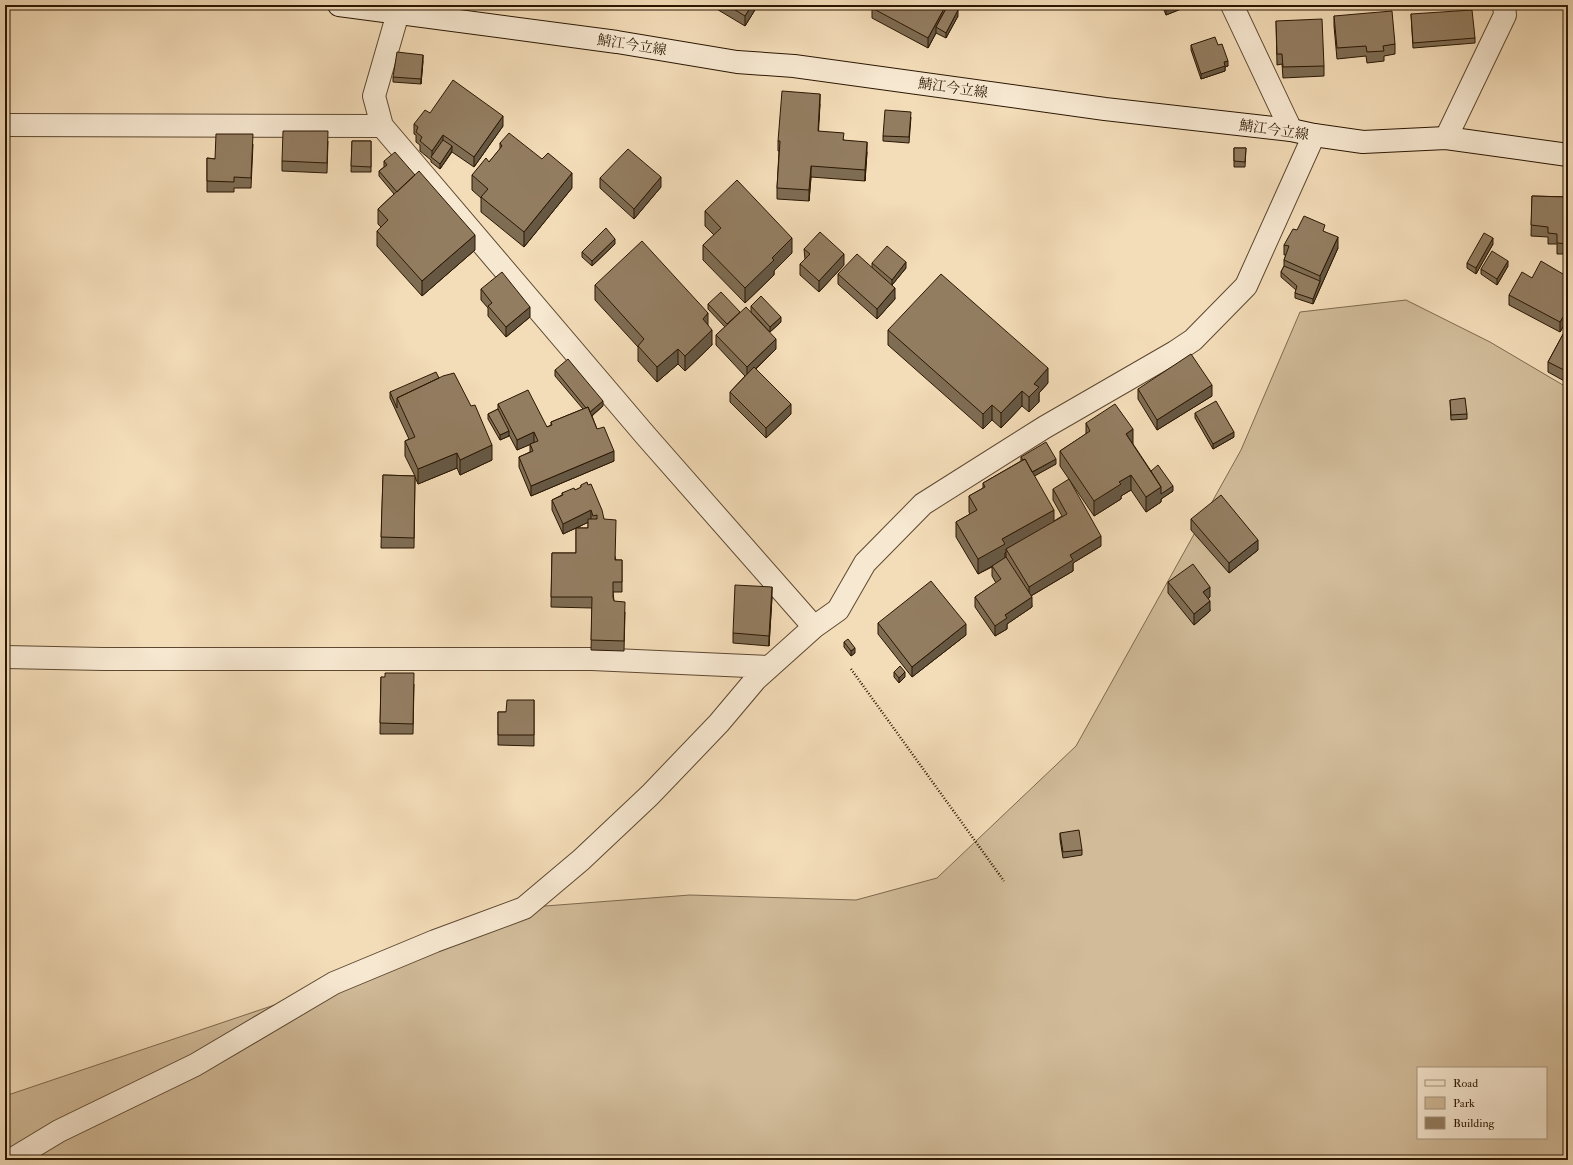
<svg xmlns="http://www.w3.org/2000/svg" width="1573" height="1165" viewBox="0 0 1573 1165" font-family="'IM FELL Double Pica','Noto Serif JP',serif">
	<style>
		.green { fill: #d1bb99; stroke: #7e694e; fill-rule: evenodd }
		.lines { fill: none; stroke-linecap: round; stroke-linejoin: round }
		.street-casing { stroke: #5d4830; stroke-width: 24 }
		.secondary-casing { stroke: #2b1702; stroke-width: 24 }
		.path { stroke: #2b1702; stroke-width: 2.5; stroke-dasharray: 1 2; stroke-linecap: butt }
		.street { stroke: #f7e8d1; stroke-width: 22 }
		.secondary { stroke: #f7e8d1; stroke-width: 22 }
		.wall { fill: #7e6c53; stroke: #2b1702; fill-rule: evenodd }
		.shaded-wall { fill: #675844; stroke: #2b1702 }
		.building { fill: #937d61; stroke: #2b1702 }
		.labels { text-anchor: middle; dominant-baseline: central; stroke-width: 4; stroke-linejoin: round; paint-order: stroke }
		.street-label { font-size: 14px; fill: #2b1702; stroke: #f7e8d1 }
	</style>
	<rect width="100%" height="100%" fill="#f3dcb8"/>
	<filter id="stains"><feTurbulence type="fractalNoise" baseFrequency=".005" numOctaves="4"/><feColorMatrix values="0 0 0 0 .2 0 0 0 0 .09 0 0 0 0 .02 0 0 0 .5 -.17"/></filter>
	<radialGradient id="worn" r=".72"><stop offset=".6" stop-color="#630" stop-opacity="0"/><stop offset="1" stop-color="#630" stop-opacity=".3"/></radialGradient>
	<path class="green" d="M1406,300l84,42 78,46v772h-1563v-64l382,-129 158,-61 145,-11 166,5 81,-22 139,-132 165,-296 59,-138zM1418,1068h128v70h-128z"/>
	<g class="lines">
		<defs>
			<path id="street" d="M1232,5l59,125
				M398,13l-24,83 8,30 264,310 168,191
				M5,125l377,1
				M1446,138l59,-123 -1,-10
				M5,657l98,2h489l177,8
				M11,1160l48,-29 136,-66 139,-82 101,-42 89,-33 57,-48 69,-65 69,-72 37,-44 58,-52 24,-17 27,-47 58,-59 122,-77 130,-75 18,-12 53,-54 68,-151"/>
			<path id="secondary" d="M339,5l278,37 120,20 57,4 311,43 186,21 23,5 49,7 83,-4 122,17"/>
		</defs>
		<use href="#street" class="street-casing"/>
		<use href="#secondary" class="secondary-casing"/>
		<path class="path" d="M851,669l153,212"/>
		<use href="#street" class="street"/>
		<use href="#secondary" class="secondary"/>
	</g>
	<path class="wall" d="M715,5h43l-13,21 -30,-18z
		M1038,5h34l-34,1z
		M1162,5h29l-25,10z
		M872,8l86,8 -12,22 -10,-5 -8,15 -56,-30z
		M1411,14l64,24v5l-62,5z
		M1334,16l61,28v10l-11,2v5l-17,2 -1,-7 -29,3 -3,-33z
		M1276,21l48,45v10l-41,2 -1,-14 -5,1z
		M1191,45h27l10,21 -3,1v4l-24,8 -10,-29z
		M423,61l-2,23 -28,-2v-5z
		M820,104l-2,27 26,9 23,12 -2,29 -54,-4 -2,24 -32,-2v-11l2,-37h-1v-10z
		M430,113l73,13 -29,41 -22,-15 -12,17 -9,-7v-2l-11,-9v-6l-4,-3v-7l-2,-1v-10z
		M911,117l-2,26 -26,-2v-5z
		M328,141l-1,32 -45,-2v-10z
		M352,141h19v31h-20z
		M500,143l72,45 -48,59 -43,-35v-14l-9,-8v-15l17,-13 11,-13z
		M253,144l-2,44h-17v4h-27v-34l8,1z
		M1234,148h12l-1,19h-11z
		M384,161l91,89 -53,46 -45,-50v-15l4,-4 -3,-3v-15l16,-15 -15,-18v-5l5,-4z
		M600,178l61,9 -27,32 -34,-31z
		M1532,196l36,1v57h-11v-10h-9v-7l-17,-1z
		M705,211l87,42 -18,18v4l-29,28 -42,-43v-15l11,-10 -9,-9z
		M1325,232l13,16 -25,56 -18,-6v-5l1,-3 -15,-13v-5l3,-6v-6l2,-5h-2v-10z
		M615,244l-23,22 -10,-9v-5z
		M1493,244l-17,30 -9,-6v-5z
		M804,249l40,16 -25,27 -19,-17v-11l5,-5z
		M872,263l34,5 -14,17 3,14 -18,20 -39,-35v-10l34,-6z
		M1508,266l-11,19 -16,-11v-5z
		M1568,277v42l-8,13 -51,-27v-10l23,-17z
		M595,285l113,40 4,20 -27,26 -7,-7 -21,18 -19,-21v-14l-43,-47z
		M481,289l49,28 -24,20 -18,-21v-8l-7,-8z
		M708,304l32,9 36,36 -20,20 35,45 -25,24 -36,-36v-10l15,-16 -29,-31v-10l9,-8 -17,-18z
		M751,306l30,16 -11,10 -19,-20z
		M1568,325v58l-20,-11v-10z
		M888,330l160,53 -9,10v9l-10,10 -7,-6 -21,22 -9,-8 -9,9 -95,-84z
		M555,370l48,36 -11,10 5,13 17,32 -83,35 -12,-29v-10l11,-5v-8l-13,6 -8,-15v1l-9,4 -12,-21v-5l10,-5v-5l49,23 4,-2v-3l32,-13 -28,-33z
		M439,378l53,82 -32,15 -3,-7 -39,16 -3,-7 -1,71h-33l2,-73 32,1 -10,-20v-15l4,-2 -19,-41v-6z
		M1138,389l74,7 -55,34 -19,-31z
		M1450,400l17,14v5l-16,1z
		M1195,413l39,24 -21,12 -18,-31z
		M1086,423l47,21 18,27 22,20 -12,8v3l-15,10 -15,-22 -10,6v3l-27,17 -34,-50v-15l26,-17z
		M1021,457l35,7 -22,12 20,45 8,-5 -9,-16v-11l48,57 -28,17v8l-42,25 1,11 -25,17v5l-12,7 -20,-29v-10l21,-14 -4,-7v-9l-14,7 -22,-37v-15l14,-8 -1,-2v-16l14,-8v-5l38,-22zM1006,552v6h-1v-5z
		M581,485l23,34 12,41h6v32h-9l1,9 11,11 -1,39 -33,-1 1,-42 -41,-1 1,-54h24v-25l-13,6 -11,-24v-10l10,-5v-2l13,-3 6,-2zM588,522v6h-11z
		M1191,519l67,31 -29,23 -38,-43z
		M1168,582l42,15 -2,1 2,13 -16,14 -26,-32z
		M772,597l-3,49 -36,-3v-10z
		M878,623l88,12 -54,42 -34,-43z
		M844,642l11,11 -4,3 -7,-9z
		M894,672l11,5 -6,6 -5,-6z
		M381,677l33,7 -1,50h-33z
		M534,700v46l-36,-1v-33h8z
		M1060,833l22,17v5l-19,3 -3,-19z"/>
	<path class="shaded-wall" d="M752,5h6l-13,21v-10z
		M946,5h2l-12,22v6l-8,15v-10z
		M1166,5h25l-25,10z
		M958,10v6l-12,22v-5z
		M423,55v6l-2,23v-5z
		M1228,61v5l-3,1v4l-24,8v-5l23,-12z
		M820,94v10l-2,37v-10z
		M503,116v10l-29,41v-10z
		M443,135v10l-11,12v-6z
		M867,142v10l-2,29v-11z
		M452,146v5l-12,18v-5z
		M811,166v11l-2,24v-11z
		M572,173v15l-48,59v-15z
		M661,177v10l-27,32v-10z
		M475,235v15l-53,46v-15z
		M1338,237v11l-25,56v-5l7,-18v-5z
		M792,238v15l-18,18v4l-29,28v-15l27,-30z
		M1493,238v6l-17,30v-6z
		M615,239v5l-23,22v-5z
		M844,254v11l-25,27v-11z
		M1508,261v5l-11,19v-6z
		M906,262v6l-14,17v-5z
		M895,288v11l-18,20v-10z
		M530,307v10l-24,20v-10z
		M1568,309v10l-8,13v-10z
		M708,313v15l-5,-9z
		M781,317v5l-11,10v-5z
		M712,330v15l-27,26v-15z
		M776,339v10l-29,28v-10z
		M678,349v15l-21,18v-15z
		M1048,368v15l-9,10v9l-10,10v-15l5,-13z
		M1212,385v11l-55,34v-10z
		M1022,391v15l-21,22v-15z
		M603,401v5l-13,11v-5z
		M791,404v10l-25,24v-10z
		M992,405v15l-9,9v-15z
		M1133,429v15l-7,-10z
		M509,431v5l-9,4v-5z
		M534,432v11l-17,7v-10z
		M1234,432v5l-21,12v-5z
		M492,445v15l-32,15v-15z
		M614,451v10l-83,35v-10z
		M457,453v15l-39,16v-15z
		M1056,459v5l-25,14v-5z
		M1131,475v15l-10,6v3l-27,17v-15l25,-19z
		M1173,486v5l-12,8v3l-15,10v-15l15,-10z
		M591,510v11l-28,13v-10z
		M1054,510v15l-48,24v3l-1,1v6l-27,15v-15l24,-20z
		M1101,536v10l-28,17v8l-44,26v-10l41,-32z
		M1258,540v10l-29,23v-10z
		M772,587v10l-3,49v-10z
		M1210,587v10l-7,5v-10z
		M1032,597v10l-25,17v5l-12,7v-10l10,-11z
		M1210,601v10l-16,14v-11z
		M966,624v11l-54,42v-10z
		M855,648v5l-4,3v-5z
		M905,672v5l-6,6v-5z"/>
	<path class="building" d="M727,5h25l-7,11z
		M873,5h73l-18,33 -56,-30z
		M948,5l10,5 -12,23 -10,-6z
		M1472,10l3,28 -62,5 -2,-29z
		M1392,11l3,33 -12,2 1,5 -17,1 -1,-6 -29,2 -3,-32z
		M1322,19l2,47 -41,1 -1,-13h-5l-1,-33z
		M1215,37l3,8 4,-1 6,17 -4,1 1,4 -24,8 -10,-29z
		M397,52l26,3 -2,24 -28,-2z
		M453,80l50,36 -29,41 -31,-22 -11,16 -12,-10 2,-4 -6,-5 2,-5 -4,-3 11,-14 5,3z
		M782,91l38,3 -2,37 26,2 -1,7 24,2 -2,28 -54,-4 -2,24 -32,-2 3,-47h-2z
		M885,110l26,2 -2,25 -26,-1z
		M283,131h45l-1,32 -45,-2z
		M509,133l33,26 6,-6 24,20 -48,59 -43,-35 7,-8 -16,-14 14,-17 3,4 13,-16 -2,-3z
		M216,134h37l-2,44 -17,-1v5l-27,-1v-23l8,1z
		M443,140l9,6 -12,18 -9,-7z
		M352,141h19v26l-20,-1z
		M1234,148h12l-1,14 -11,-1z
		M628,149l33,28 -27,32 -34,-31z
		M395,152l20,23 -18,17 -18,-21 8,-6 -3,-4z
		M419,171l56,64 -53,46 -45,-50 11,-11 -10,-11z
		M737,180l55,58 -20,20 2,2 -29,28 -42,-43 18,-17 -16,-17z
		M1532,196l36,1v47l-11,-1v-9l-9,-1v-6l-17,-2z
		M1304,216l21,9 -2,6 15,6 -18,39 -36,-16 5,-14 -5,-1 9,-16 4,1z
		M606,228l9,11 -23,22 -10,-9z
		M820,232l24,22 -25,27 -19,-17 10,-10 -6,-5z
		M1484,233l9,5 -17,30 -9,-5z
		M642,241l66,72 -5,6 9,11 -27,26 -7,-7 -21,18 -19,-21 6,-7 -49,-54z
		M887,246l19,16 -14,18 -20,-17z
		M1492,251l16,10 -11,18 -16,-10z
		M857,254l38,34 -18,21 -39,-35z
		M1541,261l27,16v32l-8,13 -51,-27 13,-23 10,6z
		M1284,266l36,15 -7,18 -18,-6 2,-7 -16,-14z
		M502,272l28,35 -24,20 -18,-21 4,-3 -11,-14z
		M941,274l107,94 -14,16 5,3 -10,10 -7,-6 -21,22 -9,-8 -9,9 -95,-84z
		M721,292l19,20 -13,12 -19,-20z
		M761,296l20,21 -11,10 -19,-21z
		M746,307l30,32 -29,28 -31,-32z
		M1568,325v47l-20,-10z
		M1191,354l21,31 -55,35 -19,-31z
		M568,359l35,42 -13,11 -2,-5 -2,1 -31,-38z
		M754,367l37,37 -25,24 -36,-36z
		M436,372l3,6 -42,20v10l-7,-16z
		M454,373l17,33 4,-1 17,40 -32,15 -3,-7 -39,16 -13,-28 10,-4 -18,-39 46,-22z
		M528,390l19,37 5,-2 -1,-3 37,-15 9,22 7,-2 10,24 -83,35 -12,-29 14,-6 -3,-7 8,-3 -4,-9 -17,8 -19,-36z
		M1465,398l2,16 -16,1 -1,-15z
		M1216,401l18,31 -21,12 -18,-31z
		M1115,404l18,25 -7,5 35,53 -15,10 -15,-22 -12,7 2,2 -27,17 -34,-50 30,-20 -4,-8z
		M498,409l11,22 -9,4 -12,-21z
		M1046,442l10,17 -24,13 -7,-13 -2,1 -2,-3z
		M1025,459l29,51 -52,29 3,5 -27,15 -22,-37 21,-12 -8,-14 16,-9 -2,-4z
		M1158,465l15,21 -12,8v-7l-10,-16z
		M383,475l32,1 -1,62 -33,-1z
		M1069,479l32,57 -31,19 3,5 -44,27 -23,-38 61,-35 -14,-25z
		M587,482l1,3 3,-1 11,26 2,9 12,1 -1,40h7v22h-9v15l1,4 11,1 -1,39 -33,-1 1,-43h-41l1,-44h24v-25h12v-9h9v-4l-4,1 -2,-6 -28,14 -11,-24 11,-5 -1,-2 12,-5 1,2 6,-3v-2z
		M1221,495l37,45 -29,23 -38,-44z
		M1006,557l26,40 -27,18 2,3 -12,8 -20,-29 26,-18 -9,-13z
		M1193,564l17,23 -7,5 7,9 -16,13 -26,-32z
		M931,581l35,43 -54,43 -34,-44z
		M735,585l37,2 -3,49 -36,-3z
		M848,639l7,9 -4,3 -7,-9z
		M900,666l5,6 -6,6 -5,-6z
		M385,673h29l-1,51 -33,-1 1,-46h4z
		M507,700h27v35h-36v-23h8z
		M1079,830l3,20 -19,2 -3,-19z"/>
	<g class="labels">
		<g class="street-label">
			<text transform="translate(632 45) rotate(9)">鯖江今立線</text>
			<text transform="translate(953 88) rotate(8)">鯖江今立線</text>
			<text transform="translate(1274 130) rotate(8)">鯖江今立線</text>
		</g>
	</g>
	<rect width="1573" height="1165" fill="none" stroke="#f3dcb8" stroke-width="20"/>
	<rect x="6" y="6" width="1561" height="1153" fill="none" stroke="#2b1702" stroke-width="2"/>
	<rect x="10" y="10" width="1553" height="1145" fill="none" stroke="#2b1702"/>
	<rect x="1417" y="1067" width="130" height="72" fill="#f7e8d1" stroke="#a5947e"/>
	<rect x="1425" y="1080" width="20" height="6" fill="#f7e8d1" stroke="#a5947e"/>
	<text x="1453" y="1087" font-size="12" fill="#2b1702">Road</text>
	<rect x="1425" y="1097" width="20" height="12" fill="#d1bb99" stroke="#a5947e"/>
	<text x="1453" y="1107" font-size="12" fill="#2b1702">Park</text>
	<rect x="1425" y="1117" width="20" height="12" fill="#937d61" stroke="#a5947e"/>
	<text x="1453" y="1127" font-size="12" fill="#2b1702">Building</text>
	<rect width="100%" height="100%" filter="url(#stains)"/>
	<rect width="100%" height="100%" fill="url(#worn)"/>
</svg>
